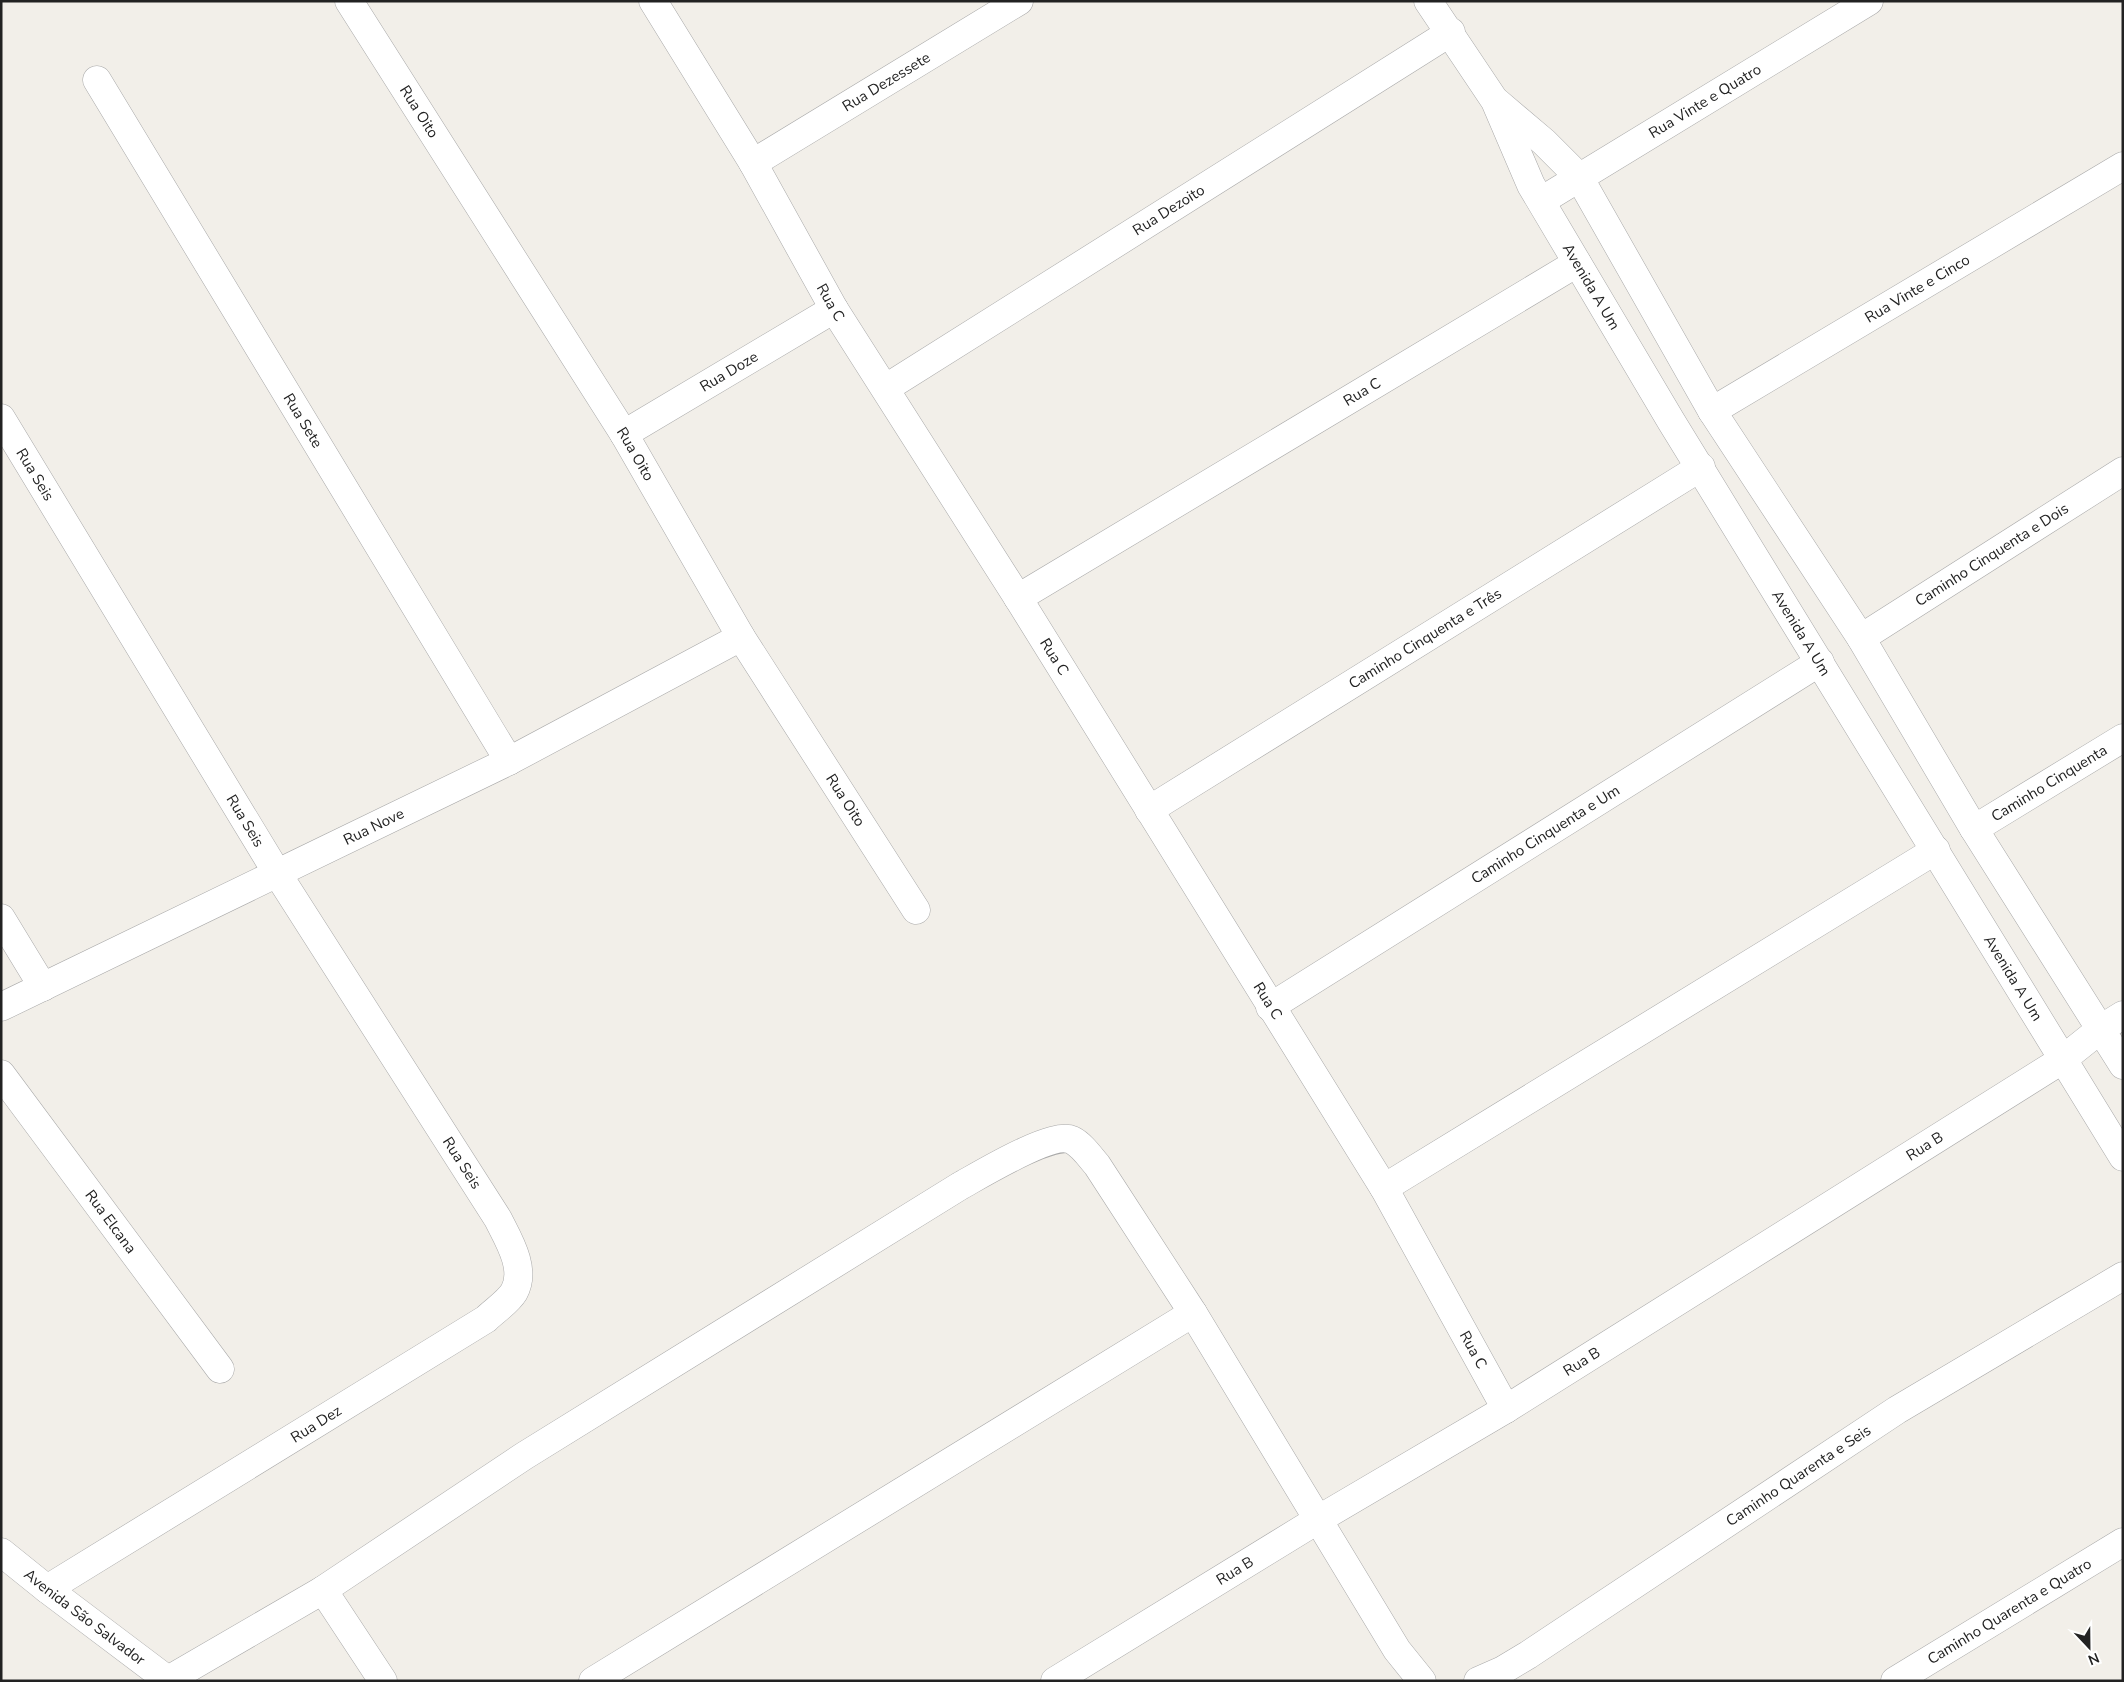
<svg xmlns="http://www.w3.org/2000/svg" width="2124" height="1682" viewBox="0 0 2124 1682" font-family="'Nunito Sans',sans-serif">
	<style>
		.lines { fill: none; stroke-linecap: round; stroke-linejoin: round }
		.minor-casing { stroke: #a9a9a9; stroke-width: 29 }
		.minor { stroke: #fff; stroke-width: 28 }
		.labels { text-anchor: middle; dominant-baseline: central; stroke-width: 4; stroke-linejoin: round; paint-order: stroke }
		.street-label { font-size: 15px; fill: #222; stroke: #fff }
	</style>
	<rect width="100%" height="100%" fill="#f2efe9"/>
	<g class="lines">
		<defs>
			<g id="minor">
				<path id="s1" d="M349,1l275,433 117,203 175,273"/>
				<path id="s2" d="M653,1l100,162 81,146 184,289 366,590 122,221"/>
				<path id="s3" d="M1428,1l67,100 36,84 140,236 452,736"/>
				<path id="s4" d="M97,80l412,681"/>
				<path d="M1498,103l46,39 35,35 133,234 149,227 113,191 149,236"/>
				<path id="s5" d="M753,163l266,-162"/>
				<path id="s6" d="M1541,201l328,-200"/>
				<path id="s7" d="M886,388l565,-356"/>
				<path id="s8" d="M1712,411l411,-245"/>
				<path id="s9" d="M1,418l276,455 221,346c10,20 29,50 16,73 -6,10 -20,19 -28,27l-439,270"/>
				<path id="s10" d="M624,434l210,-125"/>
				<path id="s11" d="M1018,598l559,-335"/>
				<path id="s12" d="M1861,638l262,-167"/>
				<path id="s13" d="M1149,810l552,-343"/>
				<path id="s14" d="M1974,829l149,-91"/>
				<path d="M1,918l42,69"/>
				<path id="s15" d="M1,1007l508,-246 232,-124"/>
				<path id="s16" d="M1270,1007l550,-345"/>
				<path id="s17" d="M1,1074l219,295"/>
				<path d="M1384,1188l552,-338"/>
				<path id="s18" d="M1,1552l46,37 122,92"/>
				<path d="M323,1590l201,-134 436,-270c20,-11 92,-55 112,-46 10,5 18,17 25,25l96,148 204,337 25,31"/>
				<path d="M168,1680l155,-90 60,91"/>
				<path d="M593,1681l600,-368"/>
				<path id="s19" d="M1055,1681l264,-162 187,-110 556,-349 40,-32 21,-13"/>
				<path id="s20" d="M1478,1681l25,-11 25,-15 369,-245 226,-134"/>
				<path id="s21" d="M1895,1681l228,-139"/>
			</g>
		</defs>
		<use href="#minor" class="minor-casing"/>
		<use href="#minor" class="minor"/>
	</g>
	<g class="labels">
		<g class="street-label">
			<text stroke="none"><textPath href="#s5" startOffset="156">Rua Dezessete</textPath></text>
			<text stroke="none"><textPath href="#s6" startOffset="192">Rua Vinte e Quatro</textPath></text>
			<text stroke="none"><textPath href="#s1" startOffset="131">Rua Oito</textPath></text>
			<text stroke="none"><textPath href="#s7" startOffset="334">Rua Dezoito</textPath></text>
			<text stroke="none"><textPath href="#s3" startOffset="330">Avenida A Um</textPath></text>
			<text stroke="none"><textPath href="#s8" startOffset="239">Rua Vinte e Cinco</textPath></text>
			<text stroke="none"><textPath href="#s2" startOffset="350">Rua C</textPath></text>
			<text stroke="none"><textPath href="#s10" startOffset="122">Rua Doze</textPath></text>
			<text stroke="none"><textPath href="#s11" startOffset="401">Rua C</textPath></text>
			<text stroke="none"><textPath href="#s4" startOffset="398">Rua Sete</textPath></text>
			<text stroke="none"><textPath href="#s1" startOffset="536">Rua Oito</textPath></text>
			<text stroke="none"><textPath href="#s9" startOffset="66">Rua Seis</textPath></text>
			<text stroke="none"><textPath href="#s12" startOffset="155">Caminho Cinquenta e Dois</textPath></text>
			<text stroke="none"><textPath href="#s3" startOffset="735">Avenida A Um</textPath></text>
			<text stroke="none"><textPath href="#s13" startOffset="325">Caminho Cinquenta e Três</textPath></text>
			<text stroke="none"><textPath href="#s2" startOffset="769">Rua C</textPath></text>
			<text stroke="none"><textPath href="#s14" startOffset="88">Caminho Cinquenta</textPath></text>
			<text stroke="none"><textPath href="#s1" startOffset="941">Rua Oito</textPath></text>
			<text stroke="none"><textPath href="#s9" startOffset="471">Rua Seis</textPath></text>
			<text stroke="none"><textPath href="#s15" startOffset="414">Rua Nove</textPath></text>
			<text stroke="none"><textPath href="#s16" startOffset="325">Caminho Cinquenta e Um</textPath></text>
			<text stroke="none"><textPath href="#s3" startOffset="1140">Avenida A Um</textPath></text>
			<text stroke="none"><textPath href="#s2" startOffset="1174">Rua C</textPath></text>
			<text stroke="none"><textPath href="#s19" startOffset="1021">Rua B</textPath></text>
			<text stroke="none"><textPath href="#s9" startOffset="876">Rua Seis</textPath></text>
			<text stroke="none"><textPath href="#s17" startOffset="184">Rua Elcana</textPath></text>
			<text stroke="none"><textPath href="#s2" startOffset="1579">Rua C</textPath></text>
			<text stroke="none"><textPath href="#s19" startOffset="616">Rua B</textPath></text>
			<text transform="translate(316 1424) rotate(-32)">Rua Dez</text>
			<text stroke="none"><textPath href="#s20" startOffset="381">Caminho Quarenta e Seis</textPath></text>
			<text stroke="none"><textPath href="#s19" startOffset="211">Rua B</textPath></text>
			<text stroke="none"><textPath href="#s21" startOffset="134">Caminho Quarenta e Quatro</textPath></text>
			<text stroke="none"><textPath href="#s18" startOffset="106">Avenida São Salvador</textPath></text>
		</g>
	</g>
	<rect width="2124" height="1682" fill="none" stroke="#222222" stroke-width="5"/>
	<g transform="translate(2089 1647) rotate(158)" stroke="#ffffff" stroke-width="4" paint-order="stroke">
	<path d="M0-4L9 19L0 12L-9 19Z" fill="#222222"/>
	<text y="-8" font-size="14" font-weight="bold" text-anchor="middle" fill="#222222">N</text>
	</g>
</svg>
